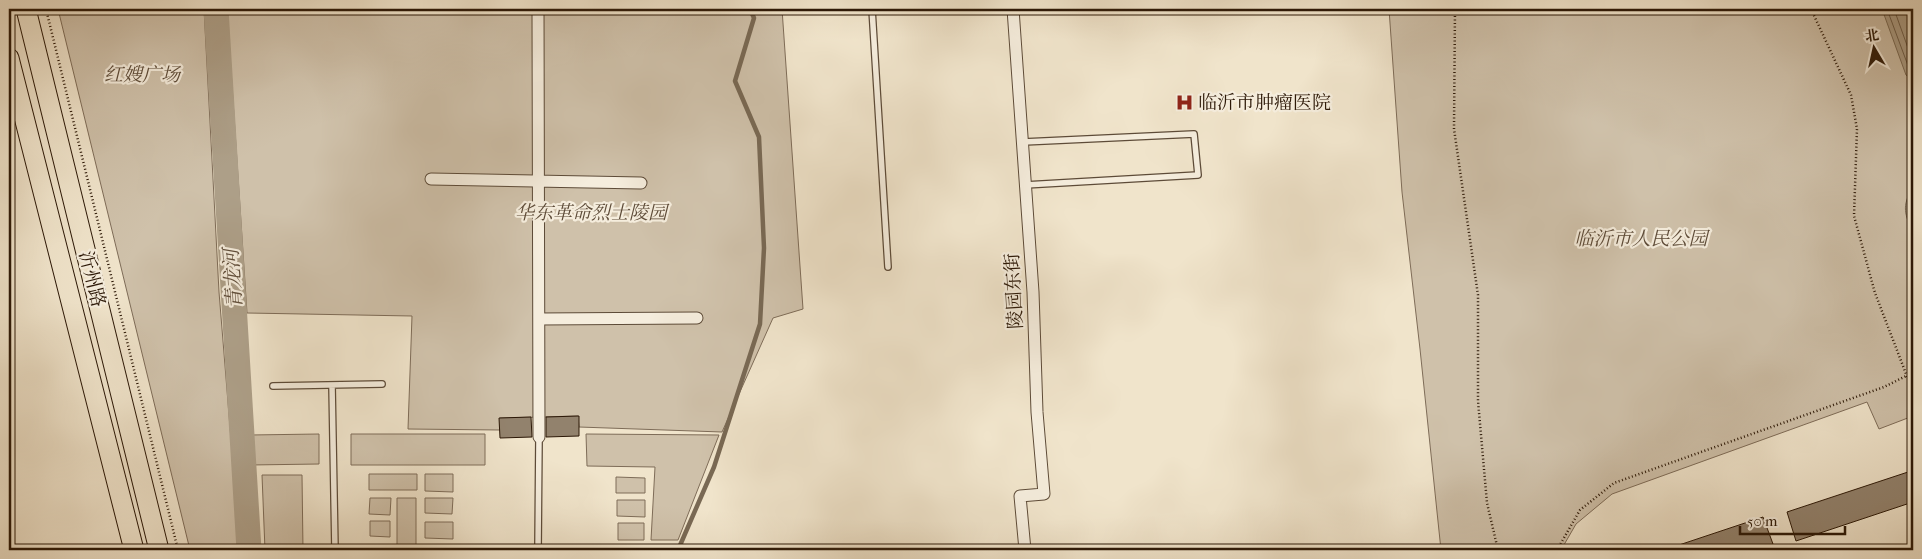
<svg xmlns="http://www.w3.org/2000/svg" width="1922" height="559" viewBox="0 0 1922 559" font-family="'IM FELL French Canon','Noto Serif SC',serif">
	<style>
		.green { fill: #cfc1aa; stroke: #7e6c58 }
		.water { fill: #ad9f88; stroke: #796954 }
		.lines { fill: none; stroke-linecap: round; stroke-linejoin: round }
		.shore { stroke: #6c5c48; stroke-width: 1 }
		.stream { stroke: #796954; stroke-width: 4.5 }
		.river { stroke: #ad9f88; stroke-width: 25 }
		.building { fill: #92826d; stroke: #2c1807 }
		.lane-casing { stroke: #5d4b38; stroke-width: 8 }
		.street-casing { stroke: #5d4b38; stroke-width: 13 }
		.primary-casing { stroke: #2c1807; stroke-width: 21 }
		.path { stroke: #2c1807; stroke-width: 2.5; stroke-dasharray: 1 2.5; stroke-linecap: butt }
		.lane { stroke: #f5eddd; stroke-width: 5.5 }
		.street { stroke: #f5eddd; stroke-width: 11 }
		.primary { stroke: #f0e4cb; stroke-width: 19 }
		.labels { text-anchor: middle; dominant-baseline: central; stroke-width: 4.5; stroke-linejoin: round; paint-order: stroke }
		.park-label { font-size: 19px; font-style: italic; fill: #5d4b38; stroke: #f5eddd }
		.poi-label { font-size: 19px; fill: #2c1807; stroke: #f5eddd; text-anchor: start }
		.street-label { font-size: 19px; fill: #2c1807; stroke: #f5eddd }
		.water-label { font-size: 20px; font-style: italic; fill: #604e3b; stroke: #f5eddd }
	</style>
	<rect width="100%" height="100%" fill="#f0e4cb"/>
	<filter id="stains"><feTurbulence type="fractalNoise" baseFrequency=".004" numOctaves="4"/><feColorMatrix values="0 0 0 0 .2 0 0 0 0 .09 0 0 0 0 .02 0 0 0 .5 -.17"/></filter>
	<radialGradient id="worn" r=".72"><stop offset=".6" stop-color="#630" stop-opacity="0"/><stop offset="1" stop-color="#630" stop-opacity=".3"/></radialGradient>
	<path class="green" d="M58,9h146l15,283 21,258h-50z
		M227,9h555l21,300 -30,9 -51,114 -143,-5 -1,-11 -78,2v12l-92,-1 4,-113 -165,-3z
		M1389,9h524v407l-34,13 -12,-27 -255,92 -36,30 -15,26h-120l-21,-201 -18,-157z
		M319,434v30l-69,1v-30z
		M351,434h134v31h-134z
		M586,434l133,1 -41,105h-27l4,-73 -68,-1z
		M369,474h48v16h-48z
		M425,474h28v18l-28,-1z
		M262,475h40l1,75h-38z
		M616,477l29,1v15h-29z
		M370,498h21l-1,17 -21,-1z
		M397,498h19v52h-19z
		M425,498h28l-1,16 -27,-1z
		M617,500h28v17l-28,-1z
		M370,521h20v16l-20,-1z
		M425,522h28v17l-28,-1z
		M618,523h26v17h-26z"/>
	<path class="water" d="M1882,9h31v72l-7,-6z
		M1913,187v46c-8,-19 -12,-26 0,-46z"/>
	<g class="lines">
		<path class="shore" d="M1887,9l23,62 3,4
			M1894,9l19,53"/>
		<path class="stream" d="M678,550l36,-83 46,-143 4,-76 -5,-111 -24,-56 19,-63 -4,-9"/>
		<path class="river" d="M216,9l33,541"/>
	</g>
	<path class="building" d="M579,416v20l-33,1v-20z
		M531,417l1,20 -32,1 -1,-20z
		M1908,472l5,16v14l-117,39 -9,-29z
		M1763,517l10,27 -19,6h-84v-2z"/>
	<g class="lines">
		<defs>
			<path id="lane" d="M872,9l16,258
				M1023,142l171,-8 4,41 -173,10
				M332,385l3,165
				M273,386l109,-2
				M538,550l1,-113"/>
			<path id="street" d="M538,9l1,428
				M1013,9l20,283 4,120 7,82 -24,2 5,54
				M431,179l210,4
				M539,319l158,-1"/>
			<path id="primary" d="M26,9l133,541
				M9,58l125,492"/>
		</defs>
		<use href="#lane" class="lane-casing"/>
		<use href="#street" class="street-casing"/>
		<use href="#primary" class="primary-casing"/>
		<path class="path" d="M46,9l132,541
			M1455,9l-1,120 24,166v106l9,102 11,47
			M1811,9l40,86 6,34 -3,87 21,77 38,99
			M1557,550l23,-40 34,-27 270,-96 22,-11"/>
		<use href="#lane" class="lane"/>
		<use href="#street" class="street"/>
		<use href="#primary" class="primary"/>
	</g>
	<defs>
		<symbol id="hospital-bare" viewBox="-9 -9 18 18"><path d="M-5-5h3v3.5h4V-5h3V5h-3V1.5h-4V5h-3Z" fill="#8f2418" stroke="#f5eddd" stroke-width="2.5" paint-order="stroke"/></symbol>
	</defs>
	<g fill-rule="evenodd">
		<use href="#hospital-bare" x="1172" y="90" width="25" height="25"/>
	</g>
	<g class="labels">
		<g class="park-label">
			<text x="142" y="75">红嫂广场</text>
			<text x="591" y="213">华东革命烈士陵园</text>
			<text x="1641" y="239">临沂市人民公园</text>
		</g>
		<g class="poi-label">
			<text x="1198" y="103">临沂市肿瘤医院</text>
		</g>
		<g class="street-label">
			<text transform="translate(92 279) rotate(76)">沂州路</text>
			<text transform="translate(1014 291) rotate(-93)">陵园东街</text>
		</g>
		<g class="water-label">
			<text transform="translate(233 279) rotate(-94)">青龙河</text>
		</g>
	</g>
	<rect width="1922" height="559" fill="none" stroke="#f0e4cb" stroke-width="30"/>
	<rect x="10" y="10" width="1902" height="539" fill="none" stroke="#2c1807" stroke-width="2.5"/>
	<rect x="15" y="15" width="1892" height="529" fill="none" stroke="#2c1807"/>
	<g transform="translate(1874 48) rotate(351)" stroke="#f5eddd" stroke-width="4" paint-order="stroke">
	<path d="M0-4L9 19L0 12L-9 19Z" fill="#2c1807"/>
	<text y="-8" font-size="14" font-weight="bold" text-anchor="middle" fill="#2c1807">北</text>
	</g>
	<path d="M1740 526v8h105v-8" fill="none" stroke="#2c1807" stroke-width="2.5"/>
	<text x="1747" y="526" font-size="15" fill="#2c1807" stroke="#f5eddd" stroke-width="4" paint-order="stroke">50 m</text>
	<rect width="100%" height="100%" filter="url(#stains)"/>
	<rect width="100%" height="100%" fill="url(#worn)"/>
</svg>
